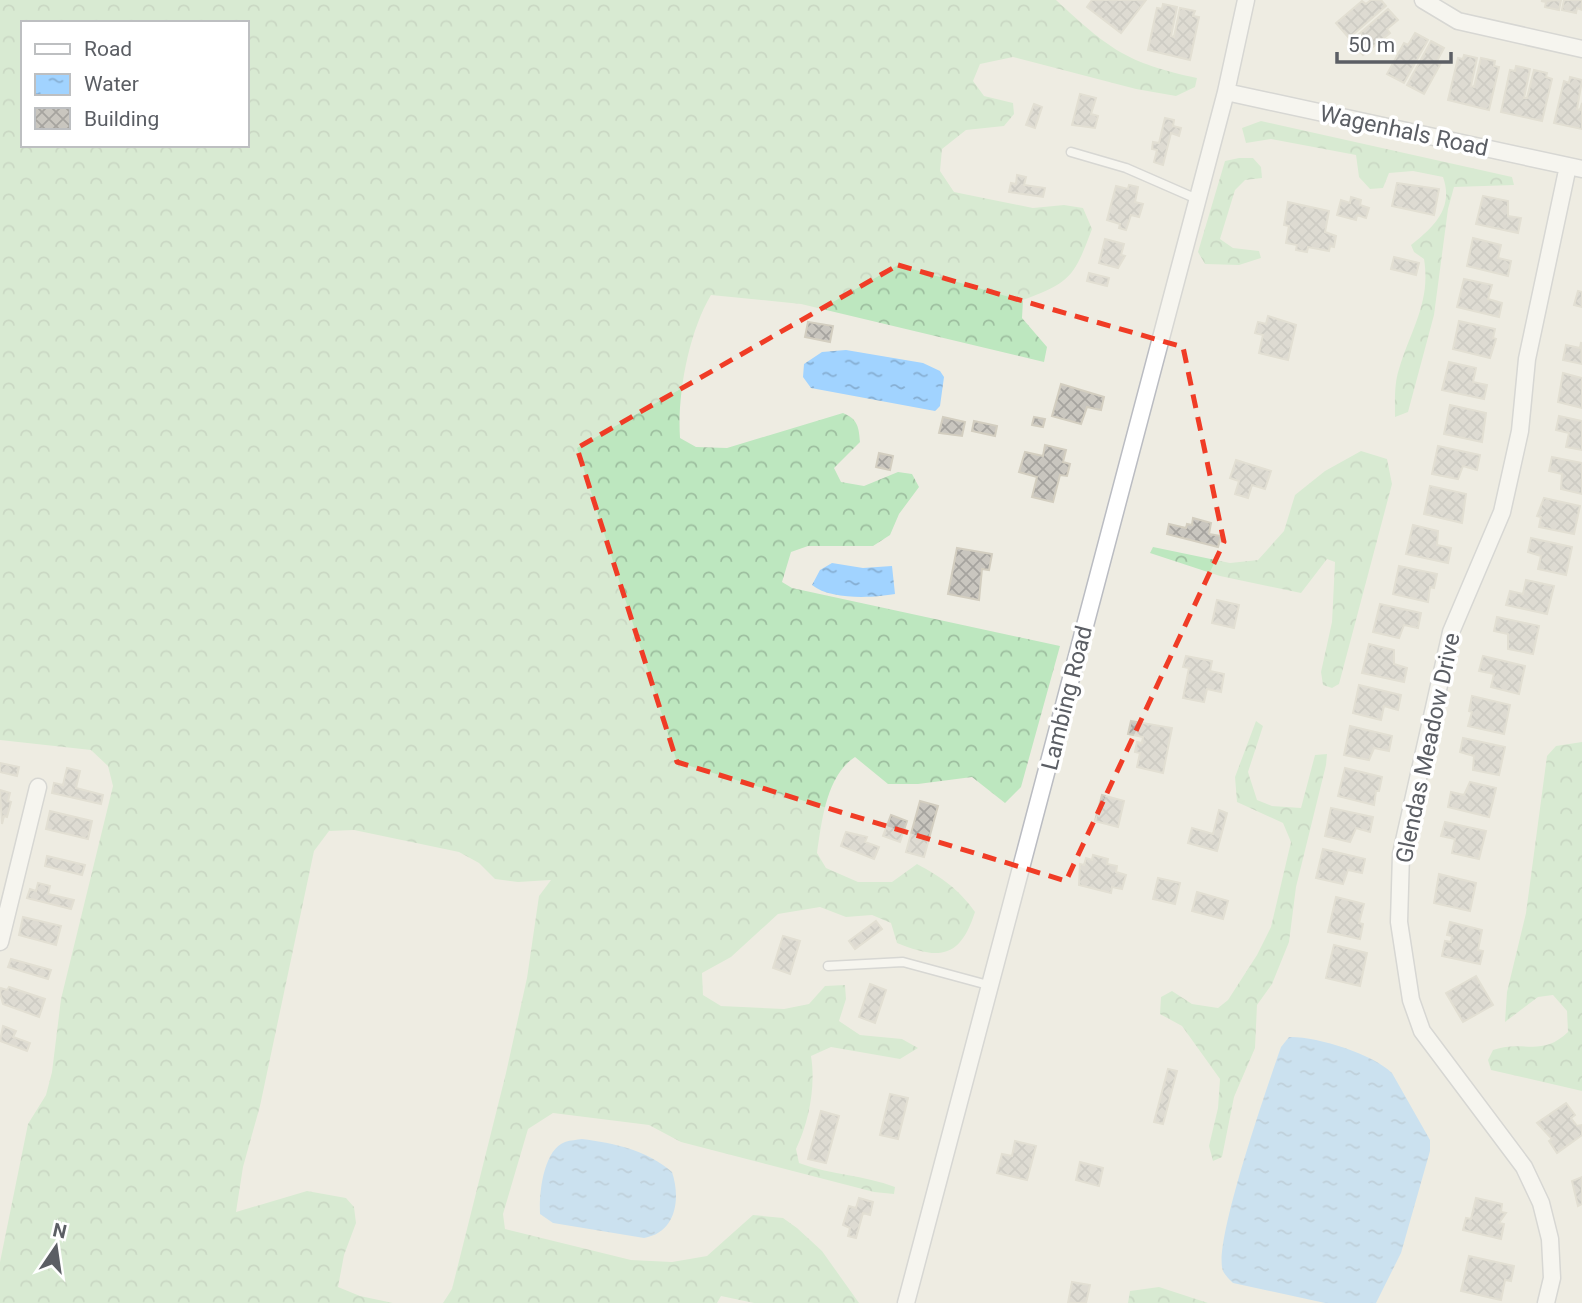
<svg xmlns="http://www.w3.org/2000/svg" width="1582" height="1303" viewBox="0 0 1582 1303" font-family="Roboto,sans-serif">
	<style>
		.forest { fill: url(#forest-crowns); fill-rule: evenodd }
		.water { fill: url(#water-ripples) }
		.building { fill: url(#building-cross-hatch); stroke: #d3cec0; stroke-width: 2 }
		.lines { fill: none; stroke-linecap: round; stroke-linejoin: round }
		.service-casing { stroke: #babcc2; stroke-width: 11 }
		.minor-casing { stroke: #babcc2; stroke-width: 19 }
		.service { stroke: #fff; stroke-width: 8 }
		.minor { stroke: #fff; stroke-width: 16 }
		.marked { fill: none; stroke: #f03c26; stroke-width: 5; stroke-dasharray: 14 9; stroke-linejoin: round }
		.labels { text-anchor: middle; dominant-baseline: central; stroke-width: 7; stroke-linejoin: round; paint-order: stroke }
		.street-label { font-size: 23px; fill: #5b5e64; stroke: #fff }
	</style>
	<defs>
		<pattern id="forest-crowns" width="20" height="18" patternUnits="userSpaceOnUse" patternTransform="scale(1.75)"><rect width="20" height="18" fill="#bde7bf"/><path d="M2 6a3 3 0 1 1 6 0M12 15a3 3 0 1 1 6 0" fill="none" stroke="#9dbe9f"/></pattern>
		<pattern id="water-ripples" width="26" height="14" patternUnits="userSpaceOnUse" patternTransform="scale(1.75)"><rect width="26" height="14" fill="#a1d3ff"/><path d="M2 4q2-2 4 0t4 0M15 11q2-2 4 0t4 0" fill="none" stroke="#86aed2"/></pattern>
		<pattern id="building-cross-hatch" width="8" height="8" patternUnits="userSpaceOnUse" patternTransform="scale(1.75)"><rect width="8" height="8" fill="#c9c6bf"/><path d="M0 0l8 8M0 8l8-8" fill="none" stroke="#a6a49f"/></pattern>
	</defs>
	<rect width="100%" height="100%" fill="#eeece2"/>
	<path class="forest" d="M0,0h1056c52,48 70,63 141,78l-2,9 -19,9 -40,-7 -123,-32 -33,7 -7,17 11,15 29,7 1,11 -10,12 -38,4 -24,19 -2,22 14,21 79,16 31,-3 19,3 9,21c-18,48 -21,53 -69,71l-1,18 25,29 -3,15 -243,-58 -90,-9c-22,37 -34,99 -31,143l16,9 31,1 116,-35c15,6 16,15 17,29l-26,26 7,14 23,4 34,-14 14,2 7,13 -20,27 -9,21 -17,11h-65l-17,6 -9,30 10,6 268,58 -39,141 -16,16 -33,-26 -54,7h-30l-33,-27c-29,19 -33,64 -38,96l9,15 32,14h34l25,-18c24,13 42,25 58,48 -15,47 -36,48 -78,31l-6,-20 -19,-8 -26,2 -26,-10 -42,7 -47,43 -29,16 1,22 18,11 63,3 25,-5 16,-18 20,-1 1,14 -7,22 21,14 42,4 16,9 -18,11 -69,-12 -20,9c5,30 -2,66 -15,93l3,14c32,12 65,12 96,24l-1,7 -20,-2 -193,-50 -32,-17 -96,-12 -25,16 -25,85 2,15 126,31 41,2 35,-6 46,-41 30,3 14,10 25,23 37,52h-105l-33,-7 -4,7h-274l9,-14 54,-216 21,-95 12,-82 12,-16 -33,2 -23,-3 -16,-16 -20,-11 -105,-22 -25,1 -15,20 -54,255 -17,61 -7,45 71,-21 39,7 8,9 2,16 -12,32 -6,32 22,9 33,7h-393v-41l28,-138 18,-29 6,-23 9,-73 52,-213 -5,-20 -17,-16 -91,-10zM23,23h224v122h-224z
		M1261,121l251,56 2,8 -60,2 -6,22 -14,106 -26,97 -13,5c0,-16 -1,-33 4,-48 12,-40 32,-67 25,-110l-10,-7 -3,-7c23,-18 43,-37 32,-68l-30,-6 -24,2 -6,15 -13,1 -11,-12 -3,-22 -85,-16 -25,4 -4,-15z
		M1239,158h14l8,9 1,11 -17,2 -10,10 -15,49 13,9 26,3 2,7 -22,7 -34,-1 -7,-12 27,-91z
		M1361,451l26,8 5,25 -53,200 -7,4 -9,-3 -2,-13 11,-50 3,-60 -8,-3 -26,34 -81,-17 -70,-23 3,-6 77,16 28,-3 26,-29 11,-36 30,-24z
		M1256,721l7,5 -15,46 9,28 15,6 29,2 14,-53 12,-1 -1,11 -30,122 -7,55 -17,42 -15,21 -2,43 -21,49 -12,60 -9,4 -4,-15 9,-38 2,-29 -38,-53 -22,-12 1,-17 11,-6 20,13 26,4 10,-8 29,-45 14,-28 20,-85 -8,-19 -46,-21 -2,-25z
		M1582,742v349l-91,-21 -3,-10 5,-10c30,-11 48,8 75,-18l-1,-21 -14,-16 -15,2 -33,25 2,-30 19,-79 21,-157 9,-10z
		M1159,1287l49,16h-80l2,-12z"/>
	<path class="water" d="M846,350l77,13 17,8 4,6 -4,29 -5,5 -124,-23 -8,-11 1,-13 18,-12z
		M832,563l31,5 29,-2 3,28c-22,4 -65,6 -83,-9l8,-15z
		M1289,1037c27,-1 84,17 103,36l38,67v11l-29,102 -25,50h-51l-92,-20c-3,-3 -8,-8 -10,-12 -11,-27 46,-189 58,-224z
		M582,1139c32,4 65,11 90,33 9,27 4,61 -28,66l-91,-15 -13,-9c-1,-20 3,-64 25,-72 5,-2 12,-2 17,-3z"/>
	<path class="building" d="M1092,0h54l-25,33 -34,-26z
		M1371,0h10l5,6 -37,32 -13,-15 26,-22 4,3z
		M1561,0l-2,10 -14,-3 1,-5 -5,-1z
		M1564,0h18v10l-5,-2 -1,5 -14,-3z
		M1163,4l14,3 -6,29 3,1 6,-29 15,3 -2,5 6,1 -9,43 -42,-10 9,-42 5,1z
		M1388,9l10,11 -11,9 3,4 -27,22 -12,-14z
		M1415,33l13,7 -24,43 -17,-9 17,-31 4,2z
		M1431,41l13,7 -7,13 4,2 -17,31 -17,-9z
		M1464,55l13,3 -6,28 3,1 7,-29 14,3 -1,5 5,1 -10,43 -41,-10 10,-42 5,1z
		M1516,66l14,3 -6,29h3l7,-28 13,3 -1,4 6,2 -10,42 -41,-9 9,-42 5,1z
		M1570,77l12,3 -5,29 3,1 2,-7v26l-28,-6 10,-42 5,2z
		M1080,94l16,4 -5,16 7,2 -3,12 -23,-3z
		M1034,104l8,3 -7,21 -9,-3z
		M1165,118l9,2 -1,6 8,2 -2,8 -8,-3 -8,32 -9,-3 3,-12 -5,-1 1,-7 6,1z
		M1017,175l9,2 -2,8 21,3 -2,9 -34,-5 2,-9 5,1z
		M1397,183l42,6 -5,26 -42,-9z
		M1129,185l9,2 -3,15 8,2 -4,13 -8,-2 -5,15 -7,-2 1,-4 -13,-4 9,-34 12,3z
		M1483,196l25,5v15l13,2 -3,15 -42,-9z
		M1351,197l10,3 -1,5 9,3 -3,10 -9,-3 -1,5 -19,-5 4,-15 9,3z
		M1288,202l41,9 -4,21 11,4 -2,11 -4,-1 -1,5 -21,-4 -1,5 -11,-2 1,-5 -11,-2 3,-17 -5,-1z
		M1473,238l28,7 -3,13 13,3 -3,15 -41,-10z
		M1105,239l19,5 -3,11 4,1 -7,12 -19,-5z
		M1394,257l25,6 -3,12 -25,-6z
		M1089,273l20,5 -2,8 -20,-5z
		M1464,279l28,6 -4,14 14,4 -3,14 -42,-10z
		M1578,291l4,1v15l-8,-2z
		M1268,316l28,9 -8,35 -29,-7 4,-18 -8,-2 3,-11 8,2z
		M1459,321l36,8 -2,9 3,1 -6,19 -37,-9z
		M808,322l25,4 -3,16 -25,-5z
		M1581,342l1,22 -19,-4 3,-15 14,3z
		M1449,362l27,6 -3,14 14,3 -3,14 -42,-9z
		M1563,373l19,5v30l-24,-6z
		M1061,384l43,13 -3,13 -14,-3 -6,17 -29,-8z
		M1450,405l36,8 -4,29 -38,-8z
		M1559,416l23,5v29l-16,-3 3,-14 -13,-3z
		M943,417l22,5 -3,14 -23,-3z
		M1034,417l11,2 -2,8 -11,-2z
		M974,421l23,5 -2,10 -23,-5z
		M1045,445l21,5 -3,12 7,2 -3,12 -7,-1 -7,27 -21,-5 5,-20 -18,-5 6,-20 18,4z
		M1438,446l42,9 -3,15 -14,-4 -5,13 -26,-5z
		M879,453l14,3 -3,14 -14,-3z
		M1552,457l30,6v31l-21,-5 1,-15 -13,-3z
		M1236,460l35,11 -6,18 -13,-4 -4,13 -13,-4 4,-13 -9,-3z
		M1430,486l36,8 -4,29 -38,-9z
		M1544,498l36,8 -6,28 -35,-7 2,-10 -4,-1z
		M1193,518l18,5 -2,11 12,2 -3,11 -51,-13 2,-10 17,4 1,-4 5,1z
		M1413,525l25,6 -1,14 14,3 -3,15 -42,-9z
		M1531,538l41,9 -6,28 -28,-6 3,-13 -13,-4z
		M957,548l35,6 -3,16 -7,-1 -3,31 -31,-6z
		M1399,566l38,8 -3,14 -4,-1 -2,15 -35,-8z
		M1526,580l28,6 -7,28 -41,-9 4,-14 13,3z
		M1217,600l22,5 -5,23 -22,-5z
		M1380,604l41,9 -3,15 -14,-3 -5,13 -26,-6z
		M1497,617l42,9 -6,28 -25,-5v-15l-14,-3z
		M1369,644l25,6v14l13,4 -3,14 -42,-9z
		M1186,656l26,5 -2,10 14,3 -3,18 -14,-3 -3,13 -21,-4 6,-30 -6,-1z
		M1483,656l42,10 -6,28 -28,-7 3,-13 -15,-3z
		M1359,685l42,10 -3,15 -14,-4 -3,14 -28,-7z
		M1472,696l38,9 -6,29 -36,-8 4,-14 -3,-1z
		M1131,721l41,7 -9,45 -26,-6 3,-14 -5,-1 2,-10 5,1 1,-6 -15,-3z
		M1350,726l42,10 -3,15 -15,-3 -5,12 -25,-5z
		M1463,738l42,9 -6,28 -26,-5 1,-14 -14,-4z
		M0,763l19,4 -2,9 -17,-4z
		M67,768l13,3 -4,17 27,7 -2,9 -49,-11 2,-10 9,2z
		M1345,768l37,9 -3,14h-3l-2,14 -36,-9z
		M1470,782l26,6 -7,29 -41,-10 3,-15 13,3z
		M0,790l10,3 -2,8 3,1 -4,15 -3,-1 -2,8z
		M1102,795l22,6 -6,26 -23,-6z
		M920,801l18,5 -14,51 -18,-5z
		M1331,808l42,9 -3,15 -14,-4 -6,14 -25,-6z
		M1219,810l8,3 -10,38 -29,-8 4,-15 21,6z
		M50,811l42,10 -4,18 -42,-10z
		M891,815l16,6 -7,21 -17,-6z
		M1445,822l41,9 -7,28 -27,-6 3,-14 -14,-3z
		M846,832l21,5 -2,5 14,5 -5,12 -33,-13z
		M1323,849l42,10 -3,14 -14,-3 -5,14 -27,-6z
		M1093,855l15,4 -1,5 10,2 -1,6 10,3 -4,14 -10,-2 -1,6 -32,-8 1,-21 4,1 2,-7 6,2z
		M47,856l38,9 -3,10 -37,-9z
		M1439,874l37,9 -6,28 -36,-8z
		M1158,878l22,5 -5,21 -22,-5z
		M38,883l12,3 -2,8 26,6 -3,9 -44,-11 3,-9 6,2z
		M1197,892l31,9 -5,18 -31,-8z
		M1336,897l28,7 -5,19 4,1 -3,15 -32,-7z
		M23,917l38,9 -5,19 -37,-10z
		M876,921l6,8 -27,20 -6,-8z
		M1450,922l32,8 -4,20 5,1 -3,13 -38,-8 3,-15 6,1 1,-6 -5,-1z
		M783,936l17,5 -10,33 -17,-6z
		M1334,945l33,8 -7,33 -34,-8z
		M11,959l40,11 -3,9 -40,-12z
		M1476,976l17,29 -30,17 -17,-29z
		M870,984l16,6 -11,33 -16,-6z
		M9,987l36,12 -6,18 -36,-13 -3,-11 1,-5 6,2z
		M3,1026l13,5 -3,6 17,6 -3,8 -27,-10z
		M1168,1069l9,2 -14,53 -9,-2z
		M890,1094l18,4 -10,41 -18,-4z
		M1566,1103l9,12 -4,3 6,8 5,-1v10l-25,18 -8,-12 3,-2 -15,-16z
		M821,1111l18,5 -13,47 -18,-4z
		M1015,1141l21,5 -9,34 -30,-7 5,-19 10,2z
		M1080,1162l23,6 -4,18 -23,-6z
		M1582,1177v27l-4,2 -6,-25z
		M859,1198l14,4 -3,13 -7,-2 -7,25 -8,-2 2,-8 -7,-3 6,-19 7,2z
		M1476,1198l26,6 -1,8 5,1 -7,10 5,1 -3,15 -38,-9 3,-12 5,1z
		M1469,1256l45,10 -3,15 -6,-1 -4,20 -40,-9z
		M1072,1282l18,3 -4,18h-18z"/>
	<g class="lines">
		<defs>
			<path id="service" d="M1071,152l55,16 71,31
				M828,966l75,-4 85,23"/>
			<path id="minor" d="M1423,0l35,21 124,28
				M1226,92l356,77
				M0,942l38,-155
				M906,1303l320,-1211 20,-92
				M1546,1303l6,-25 -2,-39 -9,-36 -17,-36 -102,-136 -11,-31 -12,-78 2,-68 50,-222 51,-120 18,-81 7,-72 41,-193"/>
		</defs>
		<use href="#service" class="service-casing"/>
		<use href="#minor" class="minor-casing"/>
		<use href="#service" class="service"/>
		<use href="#minor" class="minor"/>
	</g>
	<path d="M0 0H1582V1303H0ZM898,265l285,82 41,195 -158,339 -389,-119 -100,-314z" fill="#eeece2" fill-opacity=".55" fill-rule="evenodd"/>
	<path class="marked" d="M898,265l285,82 41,195 -158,339 -389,-119 -100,-314z"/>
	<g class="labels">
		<g class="street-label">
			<text transform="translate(1404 131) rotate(12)">Wagenhals Road</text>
			<text transform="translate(1067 698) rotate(-76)">Lambing Road</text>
			<text transform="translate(1428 748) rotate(-78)">Glendas Meadow Drive</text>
		</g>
	</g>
	<rect x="21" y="21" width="228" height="126" fill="#ffffff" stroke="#bdbfc1" stroke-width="2"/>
	<rect x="35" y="44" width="35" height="10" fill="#ffffff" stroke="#bdbfc1" stroke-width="2"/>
	<text x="84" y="56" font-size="21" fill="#5b5e64">Road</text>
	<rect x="35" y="74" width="35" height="21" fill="url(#water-ripples)" stroke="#bdbfc1" stroke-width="2"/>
	<text x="84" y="91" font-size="21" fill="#5b5e64">Water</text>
	<rect x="35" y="108" width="35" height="21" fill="url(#building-cross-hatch)" stroke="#bdbfc1" stroke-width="2"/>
	<text x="84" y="126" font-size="21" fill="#5b5e64">Building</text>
	<g transform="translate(56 1247) rotate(13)" stroke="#ffffff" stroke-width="5" paint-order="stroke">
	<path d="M0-5L12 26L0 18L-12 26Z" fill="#5b5e64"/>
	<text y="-10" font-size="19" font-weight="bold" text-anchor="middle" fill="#5b5e64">N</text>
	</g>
	<path d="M1337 52v10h114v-10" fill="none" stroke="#5b5e64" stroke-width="3.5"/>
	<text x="1348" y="52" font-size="21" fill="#5b5e64" stroke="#ffffff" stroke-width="5" paint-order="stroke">50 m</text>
</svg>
